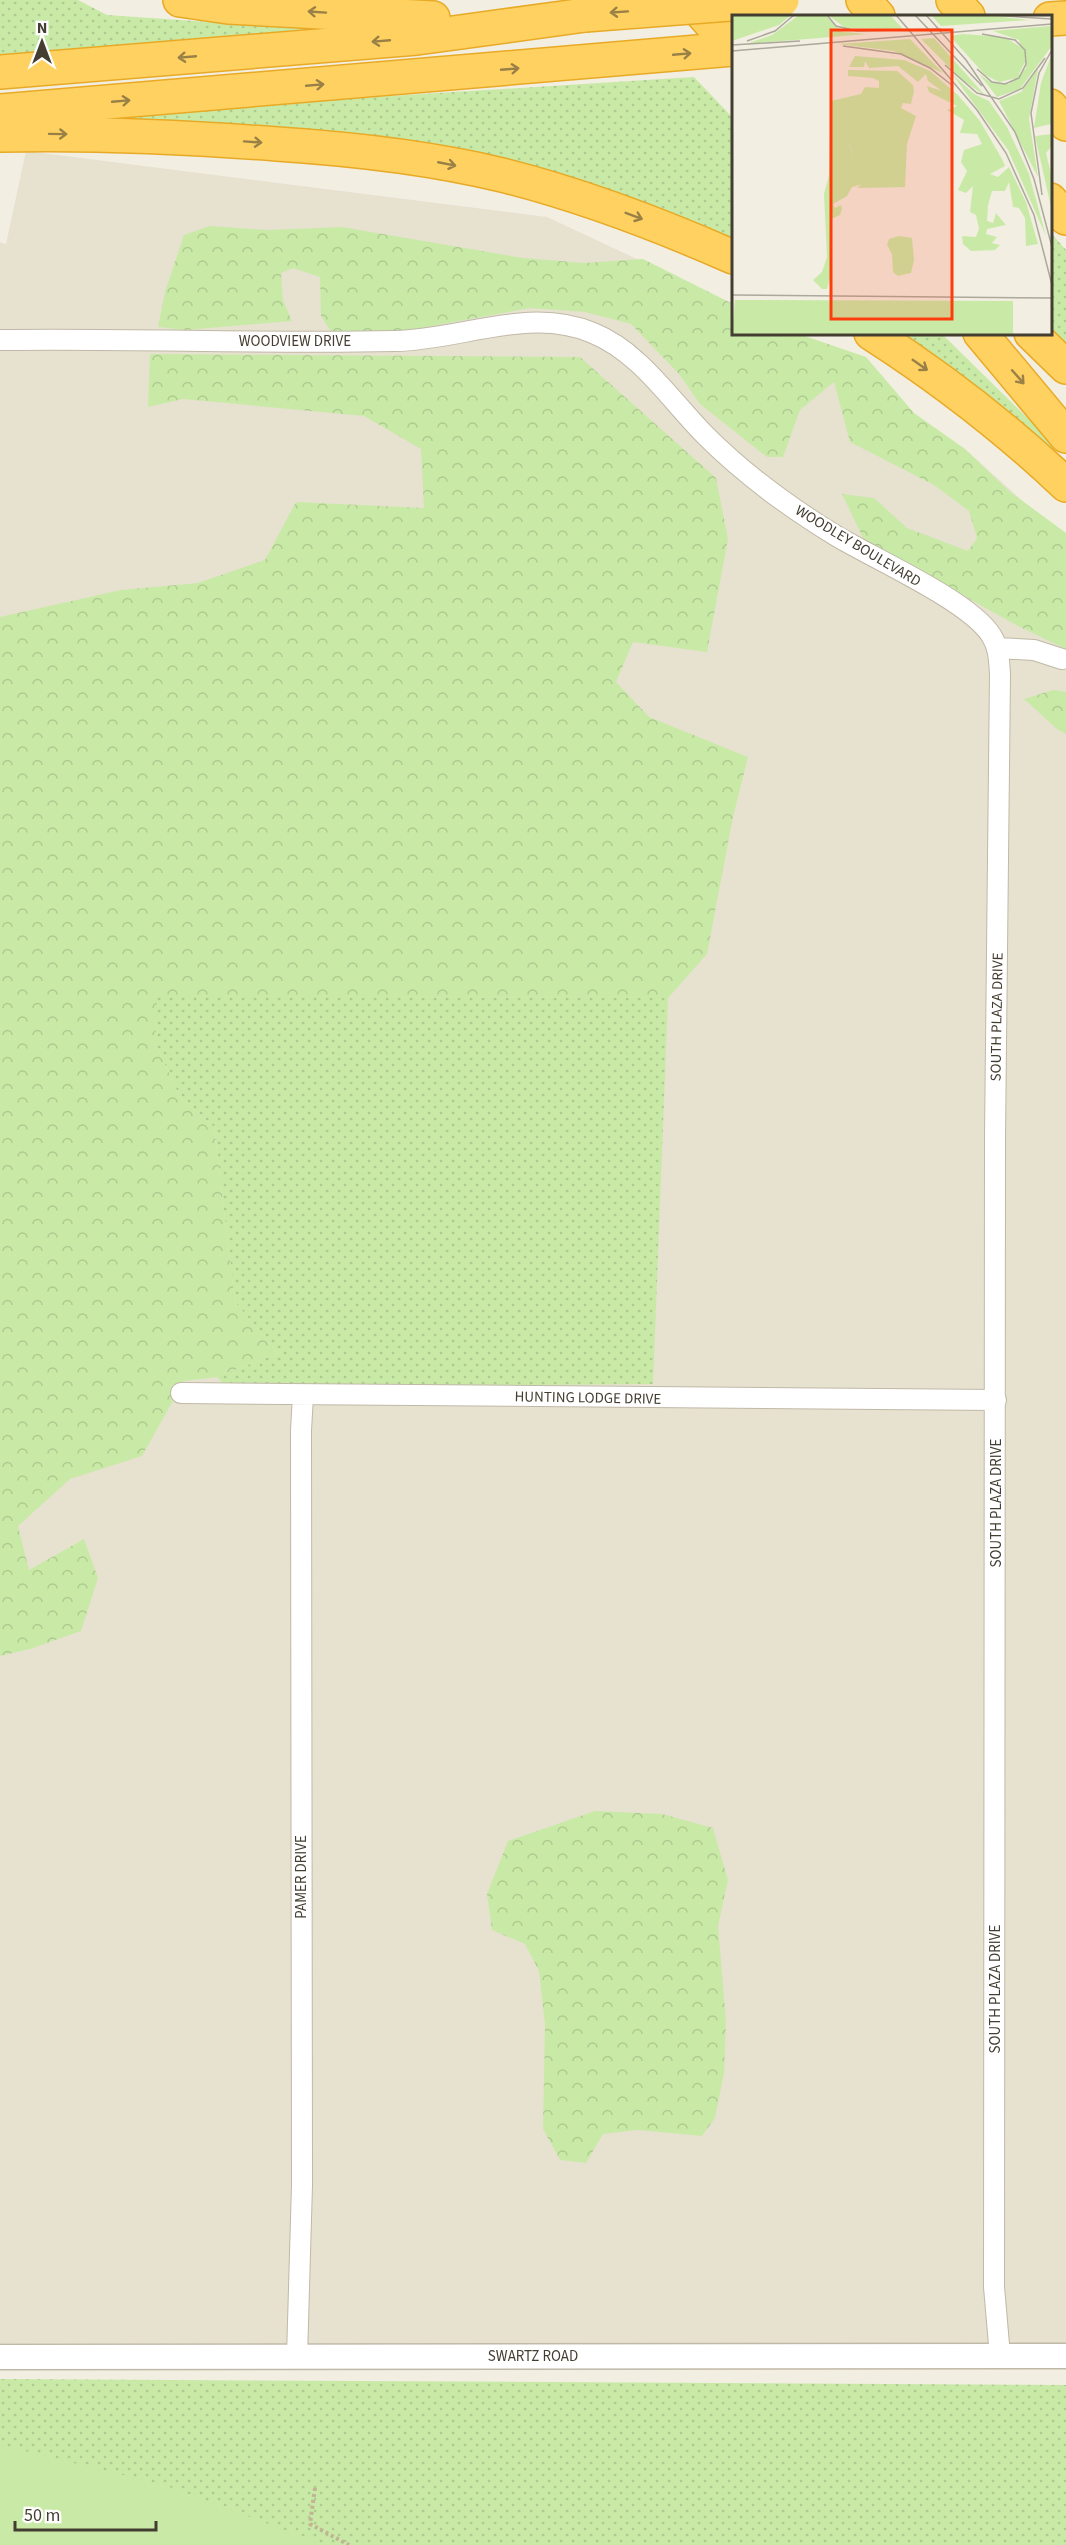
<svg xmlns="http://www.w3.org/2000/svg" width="1066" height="2545" viewBox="0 0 1066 2545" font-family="'Source Sans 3',sans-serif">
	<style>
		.residential { fill: #e7e1d0 }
		.grass { fill: url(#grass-dots) }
		.forest { fill: url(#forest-crowns) }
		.park { fill: #c9eaa7 }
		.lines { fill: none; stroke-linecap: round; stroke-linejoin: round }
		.minor-casing { stroke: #c1b9a7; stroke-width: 22 }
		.tertiary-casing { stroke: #c1b9a7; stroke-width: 27 }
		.motorway-casing { stroke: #e8aa26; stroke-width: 36 }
		.path { stroke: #c1b394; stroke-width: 4; stroke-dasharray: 3 3; stroke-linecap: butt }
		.minor { stroke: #fff; stroke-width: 20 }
		.tertiary { stroke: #fff; stroke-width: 24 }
		.motorway { stroke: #ffd160; stroke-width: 33 }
		.motorway-bridge-casing { stroke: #e8aa26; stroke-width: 36; stroke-linecap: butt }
		.motorway-bridge { stroke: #ffd160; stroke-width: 33 }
		.oneway { stroke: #988047 }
		.labels { text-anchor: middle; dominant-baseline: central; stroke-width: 5; stroke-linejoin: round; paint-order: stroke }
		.street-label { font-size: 15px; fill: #443e32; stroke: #fff }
		.inset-road { fill: none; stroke: #aca89c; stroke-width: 1.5 }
		.view { fill: #ff3c0c; fill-opacity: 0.15; stroke: #ff3c0c; stroke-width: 3 }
		.inset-edge { fill: none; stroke: #443e32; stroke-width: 3 }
	</style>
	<defs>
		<pattern id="grass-dots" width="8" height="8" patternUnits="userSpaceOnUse" patternTransform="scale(1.5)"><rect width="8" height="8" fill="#c9eaa7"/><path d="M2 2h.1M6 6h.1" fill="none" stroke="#aeca90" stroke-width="1.8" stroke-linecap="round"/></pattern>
		<pattern id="forest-crowns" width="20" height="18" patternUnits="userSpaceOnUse" patternTransform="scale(1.5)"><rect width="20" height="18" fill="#c9eaa7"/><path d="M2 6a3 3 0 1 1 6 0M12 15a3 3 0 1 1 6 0" fill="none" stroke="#aeca90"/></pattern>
	</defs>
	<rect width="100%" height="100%" fill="#f2eee2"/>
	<path class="residential" d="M26,151l521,66 186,87v29h50l182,116 101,91v1804l-1066,-1v-2101l6,2z"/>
	<path class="grass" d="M0,0h78l29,15 204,14 -5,10 -306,23z
		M694,77l39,41v137l-182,-76 -496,-62z
		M1050,232l16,18v96l-16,-17z
		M883,333h58l112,110 2,21z
		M156,996l512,2 -15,386 -426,4 -10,-11 61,-24 -43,-51 -21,-175 -34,-30 -25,-54z
		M0,2379l1066,6v160h-1066z"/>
	<path class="forest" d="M210,226l57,4 75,-3 181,31 61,5 59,-4 90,45v29h63l70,24 48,56 51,36 44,42 57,42v116l-50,-24 -152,-85 -22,-46 32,4 33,30 61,23 9,-13 -8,-27 -35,-26 -84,-43 -16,-60 -34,28 -17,47h-16l-67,-53 -21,-30 -48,-50 -46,-12 -55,-4 -131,24h-68l-10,-16 -1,-39 -27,-9 -12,5 2,27 9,21 -106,9 -28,-3 7,-35 19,-57z
		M150,354l430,3 136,121 12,61 -21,113 -74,-10 -17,40 33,35 99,40 -15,60 -26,137 -39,44 -511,-1 -2,46 25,54 34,30 21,175 43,51 -61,24 -33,4 -42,75 -72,23 -52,47 11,44 55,-31 14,39 -17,53 -51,18 -30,7v-1039l121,-27 77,-7 67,-23 31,-58 128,6 -3,-59 -57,-33 -181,-17 -35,8z
		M1053,690l13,2v42l-9,-5 -33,-30z
		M595,1811l67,3 51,14 15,52 -10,46 8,95 -2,52 -9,45 -13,18 -64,-6 -35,4 -17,29 -26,-3 -17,-31 2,-104 -6,-54 -14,-27 -33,-14 -5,-36 21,-53z"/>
	<path class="park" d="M0,2445l164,40 161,60h-325z"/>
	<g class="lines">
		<defs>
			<path id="minor" d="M0,340c132,-2 264,4 395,1 66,-1 134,-35 198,-8 47,19 78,68 113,103 38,38 86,73 132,101 39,23 131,64 153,98 8,12 8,26 9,39l-5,463 -1,1150 6,69
				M997,648l37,2 28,9
				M181,1393l815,7
				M297,2357l5,-172 -1,-755 2,-34"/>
			<path id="tertiary" d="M0,2357l1066,-1"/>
			<path id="motorway" d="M180,0l48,7 205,11
				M690,0l43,48
				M863,0l15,16
				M953,0l15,16
				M1050,19l16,-1
				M0,72l417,-34 168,-23
				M1050,106l16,18
				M0,111l733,-62
				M0,135c92,-2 185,2 277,9 76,5 151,13 225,31 80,20 156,49 231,82
				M1050,200l16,18
				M871,333c70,45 135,95 195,152
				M980,333l86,103
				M1031,333l35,34"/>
		</defs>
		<use href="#minor" class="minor-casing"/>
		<use href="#tertiary" class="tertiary-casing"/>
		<use href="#motorway" class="motorway-casing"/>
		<path class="path" d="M315,2488l-5,36 39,21"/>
		<use href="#minor" class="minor"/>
		<use href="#tertiary" class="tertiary"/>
		<use href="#motorway" class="motorway"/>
		<defs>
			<path id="motorway-bridge" d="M585,15l197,-15"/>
		</defs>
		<use href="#motorway-bridge" class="motorway-bridge-casing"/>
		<use href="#motorway-bridge" class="motorway-bridge"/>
	</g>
	<defs><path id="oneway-shaft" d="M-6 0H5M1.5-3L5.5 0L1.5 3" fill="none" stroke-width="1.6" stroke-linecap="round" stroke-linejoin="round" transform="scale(1.5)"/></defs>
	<g class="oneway">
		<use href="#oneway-shaft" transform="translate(317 12) rotate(-176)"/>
		<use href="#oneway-shaft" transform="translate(619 12) rotate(176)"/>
		<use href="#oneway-shaft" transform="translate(381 41) rotate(175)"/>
		<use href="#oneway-shaft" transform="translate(682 54) rotate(-5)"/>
		<use href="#oneway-shaft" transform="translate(187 57) rotate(175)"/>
		<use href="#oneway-shaft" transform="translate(510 69) rotate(-5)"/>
		<use href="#oneway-shaft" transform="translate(315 85) rotate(-5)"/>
		<use href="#oneway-shaft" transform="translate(121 101) rotate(-5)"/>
		<use href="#oneway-shaft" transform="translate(58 134) rotate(1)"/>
		<use href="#oneway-shaft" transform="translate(253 142) rotate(4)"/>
		<use href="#oneway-shaft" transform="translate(447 164) rotate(11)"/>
		<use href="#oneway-shaft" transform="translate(634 216) rotate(21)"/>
		<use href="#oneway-shaft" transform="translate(920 365) rotate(35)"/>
		<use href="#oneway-shaft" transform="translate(1018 377) rotate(49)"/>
	</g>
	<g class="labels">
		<g class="street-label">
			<text x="295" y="341">WOODVIEW DRIVE</text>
			<text transform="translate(858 546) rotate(31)">WOODLEY BOULEVARD</text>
			<text transform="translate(997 1017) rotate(-89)">SOUTH PLAZA DRIVE</text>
			<text transform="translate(588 1398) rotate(1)">HUNTING LODGE DRIVE</text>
			<text transform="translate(996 1503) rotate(-90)">SOUTH PLAZA DRIVE</text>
			<text transform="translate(301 1877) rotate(-90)">PAMER DRIVE</text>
			<text transform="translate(995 1989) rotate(-90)">SOUTH PLAZA DRIVE</text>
			<text x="533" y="2356">SWARTZ ROAD</text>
		</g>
	</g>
	<g transform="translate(732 15)">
		<rect width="320" height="320" fill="#f2eee2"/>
		<path d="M67,0h26l18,17 24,2 -121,10 26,-9zM96,0h62l13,14 -58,-1zM199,0h55l43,5 -88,6zM319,11v21l-31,42 -23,8 -18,-23 10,7 20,3 17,-16 -7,-28 -26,-9zM231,19l42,3 17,11 4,12 -9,18 -18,4 -14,-7 -35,-39zM202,23l49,55 1,2 -23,-16 -40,-40zM178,24l33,34 -49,-22 -56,-7zM306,54l-9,50 9,58 -39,-76 22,-9zM220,59l22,20 15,7 18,26 22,47 17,62 -38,-86zM117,128l58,1 -2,43 -48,1 5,-4zM3,285l278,1v33h-281z" fill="#c9eaa7"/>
		<path d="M0,0h59l-12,10 -47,16zM123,41l49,4 26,11 28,24 22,26 22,38 3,7 -15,8 8,3 11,-10 17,35 12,42 -12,2 -1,-28 -6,-10 -6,-1 -4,-25 -4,9h-13l-4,14 -1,16 6,2 3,-10 10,12 -19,4 -1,5 11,3 -5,6 8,2 -5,5 -24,1 -8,-7 -1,-8 14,1 3,-8 -3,-14 -6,-3 3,-26 -7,7 -8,-3 9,-19 -6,-9 3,-12 18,-6 -5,-10 -17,-1 4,-13 -17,-10 10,-4 -28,-14 -2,-6 15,5 -14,-10 -2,-7 -8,8 -20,-16 -29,2 -4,-7 -1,6h-15zM319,41v68l-17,4 7,-45zM116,55l49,1 16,14 1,6 -3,13 -8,-1 -2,5 15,8 -9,28h-58l14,40 -11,3 -5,9 -14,8 2,4 6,-3 1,4 -2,6 -9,4v57l-4,13h-5l-9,-9 9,-8 5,-15 -3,-63 5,-19 2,-74 30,-7 4,-7 14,1v-7l-6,-3 -25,-2zM319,119v13l-5,6 5,21v33l-16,-71zM167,221l13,2 2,22 -3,13 -13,3 -5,-4 -1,-18 -5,-9 2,-6z" fill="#c9eaa7"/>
		<path d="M39,287l43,2 36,8 19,7 4,15h-83l-21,-11z" fill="#c9eaa7"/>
		<path class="inset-road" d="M95,0l9,11 21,5 84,-2M164,0l81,95 29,43 28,62 18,70M183,0l67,71M194,0l40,45 49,72 19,47 18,68M259,0l61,4M15,26l28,-10 19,-16M0,30l68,-4M111,31l58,8 29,14 23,18M0,36l320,-27M213,50l32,28 22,6 24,-11 22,-30M245,54l15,13 13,2 14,-6 7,-14 -1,-14 -10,-10 -33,-6M310,180l-11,-82 8,-40 13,-23M0,280l320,3"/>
		<path class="view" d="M99,15h121v289h-121z"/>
		<rect width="320" height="320" class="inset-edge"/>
	</g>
	<g transform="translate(42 42)" stroke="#ffffff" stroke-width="4.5" paint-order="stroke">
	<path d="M0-4.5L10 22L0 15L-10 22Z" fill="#443e32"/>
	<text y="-9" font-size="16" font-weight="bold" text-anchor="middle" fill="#443e32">N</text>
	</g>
	<path d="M15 2521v9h141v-9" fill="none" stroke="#443e32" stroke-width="3"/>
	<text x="24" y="2521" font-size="18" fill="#443e32" stroke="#ffffff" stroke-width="4.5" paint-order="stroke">50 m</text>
</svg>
